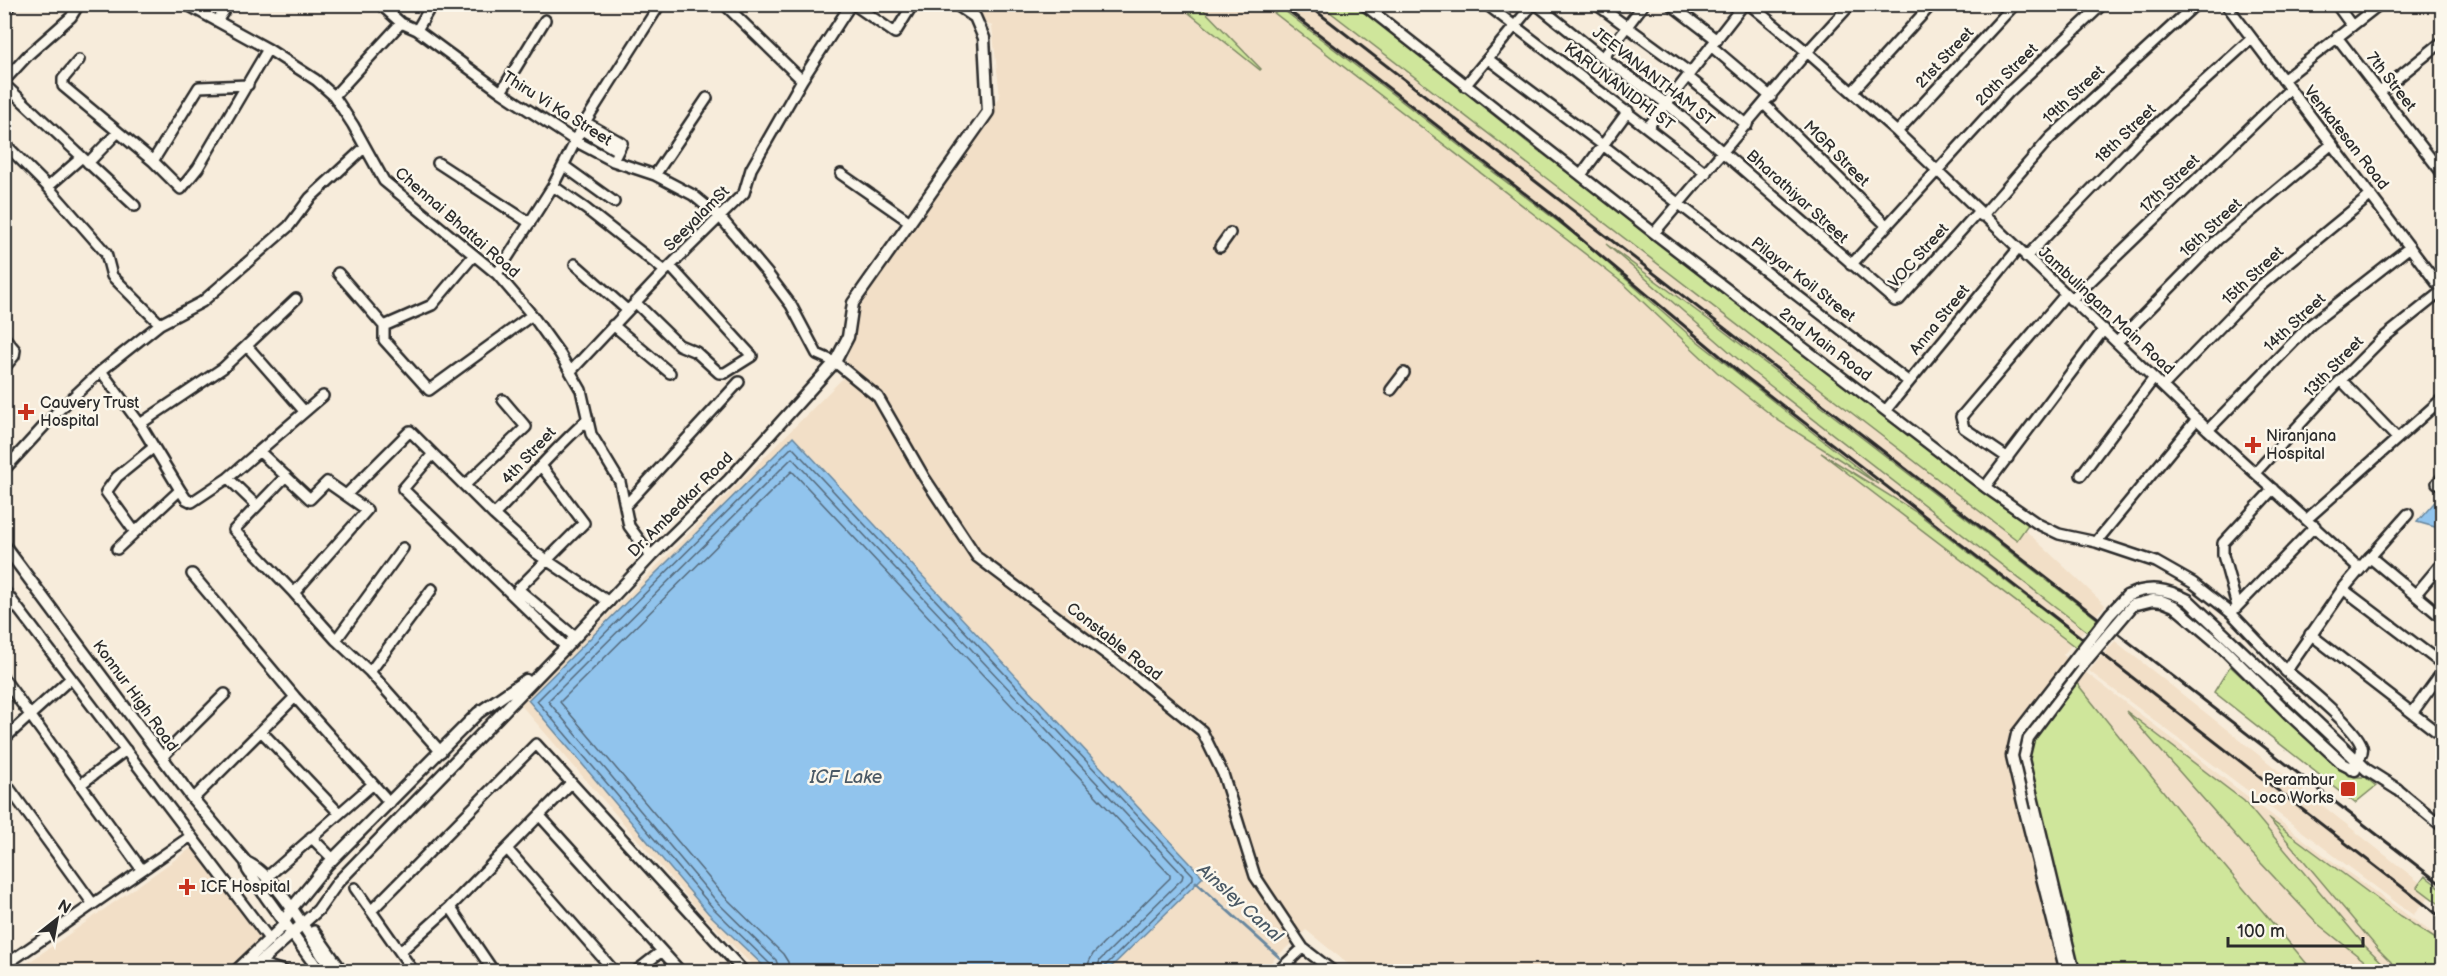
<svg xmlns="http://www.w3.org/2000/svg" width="2447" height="976" viewBox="0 0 2447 976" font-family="'Balsamiq Sans',sans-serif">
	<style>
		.built { fill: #f2dfc7 }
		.green { fill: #cfe69b; stroke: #7d8863; stroke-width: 1.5 }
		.water { fill: #91c4ed; stroke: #68879f; stroke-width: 1.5 }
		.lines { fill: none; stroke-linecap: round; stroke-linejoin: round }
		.shore { stroke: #546879; stroke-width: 1.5 }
		.stream { stroke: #68879f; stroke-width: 3 }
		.minor-casing { stroke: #2b2b2b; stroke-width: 14 }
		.major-casing { stroke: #2b2b2b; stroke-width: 15 }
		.minor { stroke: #fbf7ec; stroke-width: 9 }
		.major { stroke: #fbf7ec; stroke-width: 10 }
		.rail { stroke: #2b2b2b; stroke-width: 3 }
		.major-bridge-casing { stroke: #2b2b2b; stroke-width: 15; stroke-linecap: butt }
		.major-bridge { stroke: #fbf7ec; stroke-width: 10 }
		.poi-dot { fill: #c8321e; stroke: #fbf7ec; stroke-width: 2 }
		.labels { text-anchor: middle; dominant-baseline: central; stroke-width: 5; stroke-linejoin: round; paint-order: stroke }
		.street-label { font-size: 16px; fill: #2b2b2b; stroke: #fbf7ec }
		.poi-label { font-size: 16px; fill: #2b2b2b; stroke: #fbf7ec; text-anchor: start }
		.water-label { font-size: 18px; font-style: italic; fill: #4a5965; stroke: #fbf7ec }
	</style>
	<rect width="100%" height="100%" fill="#f7ecdb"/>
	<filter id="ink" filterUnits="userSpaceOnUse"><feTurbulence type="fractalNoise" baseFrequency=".0167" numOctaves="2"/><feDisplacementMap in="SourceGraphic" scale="12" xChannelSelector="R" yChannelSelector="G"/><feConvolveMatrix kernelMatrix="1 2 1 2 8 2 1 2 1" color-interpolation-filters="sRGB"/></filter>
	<g filter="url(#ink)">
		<path class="built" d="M960,5h400l91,69 175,151 398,304 81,76 -42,50 261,200 118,85v31l-1084,1 -52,-42 -45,41h-503l-56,-57 -182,-210 322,-325 19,-77 139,-205 -8,-71z
			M2115,641l318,252 -20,22 -324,-244z
			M203,840l69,94 -42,37 -215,1z"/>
		<path class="green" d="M1179,5h20l62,64 -1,1z
			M1264,5h13l306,236 104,92 191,151 -99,-63 -62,-49 -93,-88z
			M1321,5h35l171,137 502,381 -12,17z
			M1606,244l111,82 380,293 -9,13 -334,-259z
			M1821,453l95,59 168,129 -6,8z
			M2230,666l117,108 8,3h10l11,9 -21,17 -141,-111z
			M2075,681l120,150 118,140h-234l-51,-212c7,-30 29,-53 47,-78z
			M2126,711l118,90 121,145 26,25h-14l-59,-47 -75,-80z
			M2268,818l132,98 42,27v28h-42l-22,-22z
			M2425,876l17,13v17l-25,-19z"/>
		<path class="water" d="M793,437l410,440 -96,94h-338l-61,-58 -180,-213z
			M2442,494v35l-25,-7z"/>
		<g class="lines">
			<path class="shore" d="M772,972l-1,-7 -58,-57 -176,-207 255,-254 401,428v4l-87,86 -2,7
				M780,972l-4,-12 -58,-57 -170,-202 244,-243 391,417 -1,4 -82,81 -4,12
				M789,972l-1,-10 -5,-8 -58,-57 -165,-195 232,-231 378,404v3l-77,76 -4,8 -2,10"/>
			<path class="stream" d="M1196,882l84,76
				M1292,968l4,4"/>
			<defs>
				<path id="minor" d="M186,4l82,45 48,31 18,16 19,29 31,56 113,93 35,41 28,39 21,36 10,44 29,48 9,44 22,30
					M380,4l21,19 16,7 84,62 76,50 36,19 42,14 38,20 28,23 46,55 24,32 26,49 18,8 43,35 46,80 53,80 141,106 84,68 21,43 32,102 48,72 31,24
					M724,4l78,76
					M853,4l42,29 18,-29
					M1363,4l291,229 331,254 53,37 21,10 37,8 60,20 37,21 38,30 55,58
					M1486,4l220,169
					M1536,4l67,54 64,46 228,197 4,-1 79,-88
					M1596,4l94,69
					M1670,4l47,36
					M1749,4l58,48 90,80 311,298 151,138
					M2226,4l216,286
					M2336,4l16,22
					M4,13l7,-9
					M217,21l12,-17
					M417,30l15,-26
					M2337,37l105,136
					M1711,46l60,51
					M1603,58l41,-54
					M1488,59l116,87 305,236
					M79,60l-16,19v7l90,75 28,28 17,-21 70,-119
					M1688,77l59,48
					M2283,80l97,-76
					M4,81l24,-26 43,-38 8,-13
					M4,84l78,73 -34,30 58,66 6,23 48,48
					M1465,86l68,-82
					M501,92l44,-72
					M1852,92l80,-88
					M2380,92l62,-50
					M334,96l67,-73
					M1764,104l122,121
					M585,122l37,21 -9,18
					M1648,127l96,-123
					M582,130l36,21
					M1897,132l118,-128
					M4,143l44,44
					M82,157l53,49
					M153,161l46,-74 49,-2
					M88,163l29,-30
					M438,163l92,60
					M564,166l50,36
					M841,174l69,48
					M655,175l52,-77
					M1581,175l47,-64
					M553,186l33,23 79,62
					M1982,216l68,-78 146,-134
					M1654,233l153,-181 44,-48
					M1220,247l10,-14
					M2026,257l113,-117 112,-101
					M575,264l52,46
					M1851,265l157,-172 95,-89
					M338,273l46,53 48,-21 42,-50
					M497,274l56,-88 32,-64 75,-118
					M2071,300l218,-210
					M635,302l44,43 17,7 23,21h6l27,-17 -82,-90
					M613,325l57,48
					M384,326v14l45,50 103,-75
					M4,337l11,13 -1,6 -10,12
					M2117,342l100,-102 115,-96
					M247,346l57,65
					M101,371l39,53 40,66 6,9 6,3 36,-24 95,-82
					M571,371l94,-100 79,-78 7,-24 51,-89 49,-76
					M2341,380l56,58
					M2163,386l96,-99 112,-92
					M1391,390l13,-17
					M1886,410l132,-161
					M140,424l83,-56 73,-69
					M2208,430l102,-105 100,-78
					M259,451l51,48 17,-17 40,28 -73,83 42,47 34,32 71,80
					M433,454l-30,35 163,158
					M2008,458l-44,-30 -3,-11 104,-122
					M542,467l42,56 -66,66 57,48
					M4,470l53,-58 44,-41 59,-47 42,-22 87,-76 21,-28 55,-51
					M2255,473l81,-88 46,-46 60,-48
					M2081,475l73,-97
					M286,476l-52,54 60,63
					M228,478l29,28
					M2437,483l5,-5
					M465,485l61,-58 -23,-27
					M1985,487l119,-158
					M347,494l63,-63 84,84 42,38 73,49
					M626,505l113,-123
					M494,515c32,-32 60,-66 94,-96
					M2307,519l135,-120
					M135,532l-29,-40 11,-15 37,-30
					M2096,542l101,-123
					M117,549l63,-59
					M2370,557l38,-43
					M192,574l103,123 95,106
					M2343,589l99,75
					M4,590l266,350
					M2416,594l26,-31
					M2237,606l-14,-51v-12l50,-54
					M2235,609l80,-83
					M2310,634l132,102
					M336,640l67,-92
					M370,672l62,-83
					M4,679l138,191
					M2413,712l29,-40
					M261,731l78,82
					M4,739l67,-61
					M162,757l63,-63
					M4,781l89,123
					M80,785l46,-35
					M2397,789l45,37
					M193,799l102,-102
					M540,816l141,156
					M311,837l22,22
					M507,849l108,123
					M266,878l107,-94
					M355,888l59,84
					M450,907l44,65
					M371,911l165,-167 208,228
					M314,931l29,41
					M4,952l7,9 180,-125
					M400,952l50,-45 121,-124
					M258,963l29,9
					M635,972l27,-21
					M1277,972l26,-24"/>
				<path id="major" d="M4,545l189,254 53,63 2,8 18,27 54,75
					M2127,596c22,-11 40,-7 61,4l179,170 30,19
					M2133,605l20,-5 9,1 12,5 46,39 68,68 55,51 12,6
					M2351,769c4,-6 11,-12 11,-20 -1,-18 -60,-65 -76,-78l57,-82 27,-32 72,60
					M2025,811l41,161
					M246,862c32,14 66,80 87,110
					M235,972l45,-43 12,-21 35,-43 151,-152 48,-33
					M249,972l69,-62 20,-28 228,-235 85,-91 78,-76 106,-118 13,-25 5,-34 135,-191 -4,-74 -9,-21 -19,-13
					M2074,972l-51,-213 5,-21 55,-74"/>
			</defs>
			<use href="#minor" class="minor-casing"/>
			<use href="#major" class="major-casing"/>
			<use href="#minor" class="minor"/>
			<use href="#major" class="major"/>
			<path class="rail" d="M1280,4l270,209 188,158 704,547
				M1307,4l1135,881"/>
			<defs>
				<path id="major-bridge" d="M2083,664l50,-59
					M2025,811l-13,-55 5,-22 93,-120 17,-18"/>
			</defs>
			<use href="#major-bridge" class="major-bridge-casing"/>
			<use href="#major-bridge" class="major-bridge"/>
		</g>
	</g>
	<g class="poi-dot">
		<path d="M23 403h6v6h6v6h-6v6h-6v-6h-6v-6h6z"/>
		<path d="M2250 436h6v6h6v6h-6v6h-6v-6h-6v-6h6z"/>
		<rect x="2340" y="781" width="16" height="16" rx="3"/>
		<path d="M184 878h6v6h6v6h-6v6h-6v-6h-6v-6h6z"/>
	</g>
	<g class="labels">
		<g class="street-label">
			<text transform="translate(1945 58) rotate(-47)">21st Street</text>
			<text transform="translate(2007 75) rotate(-45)">20th Street</text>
			<text transform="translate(1653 77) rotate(38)">JEEVANANTHAM ST</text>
			<text transform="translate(2391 82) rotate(52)">7th Street</text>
			<text transform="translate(1619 87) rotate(37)">KARUNANIDHI ST</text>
			<text transform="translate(2074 95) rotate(-43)">19th Street</text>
			<text transform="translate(557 109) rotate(32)">Thiru Vi Ka Street</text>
			<text transform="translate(2126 134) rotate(-44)">18th Street</text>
			<text transform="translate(2346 138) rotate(52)">Venkatesan Road</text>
			<text transform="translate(1836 154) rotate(45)">MGR Street</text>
			<text transform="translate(2170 184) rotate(-44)">17th Street</text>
			<text transform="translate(1797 197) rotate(42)">Bharathiyar Street</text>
			<text transform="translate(697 219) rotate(-45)">SeeyalamSt</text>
			<text transform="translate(457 223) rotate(41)">Chennai Bhattai Road</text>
			<text transform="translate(2211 228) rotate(-43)">16th Street</text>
			<text transform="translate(1919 256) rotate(-48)">VOC Street</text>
			<text transform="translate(2253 276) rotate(-43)">15th Street</text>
			<text transform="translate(1803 280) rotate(38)">Pilayar Koil Street</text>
			<text transform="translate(2106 311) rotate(43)">Jambulingam Main Road</text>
			<text transform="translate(1940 320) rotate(-51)">Anna Street</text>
			<text transform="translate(2295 323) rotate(-43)">14th Street</text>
			<text transform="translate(1825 345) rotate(37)">2nd Main Road</text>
			<text transform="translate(2334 367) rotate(-46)">13th Street</text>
			<text transform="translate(529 456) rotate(-47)">4th Street</text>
			<text transform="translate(681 505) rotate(-45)">Dr. Ambedkar Road</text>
			<text transform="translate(1114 642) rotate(38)">Constable Road</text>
			<text transform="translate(135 696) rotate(54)">Konnur High Road</text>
		</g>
		<g class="poi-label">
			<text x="40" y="403">Cauvery Trust<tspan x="40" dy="18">Hospital</tspan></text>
			<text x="2266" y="436">Niranjana<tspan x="2266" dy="18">Hospital</tspan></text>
			<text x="2334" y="780" text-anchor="end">Perambur<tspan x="2334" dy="18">Loco Works</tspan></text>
			<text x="201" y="887">ICF Hospital</text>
		</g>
		<g class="water-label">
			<text x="846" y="777">ICF Lake</text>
			<text transform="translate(1240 903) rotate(42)">Ainsley Canal</text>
		</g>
	</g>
	<rect width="2447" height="976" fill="none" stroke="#fbf7ec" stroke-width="24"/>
	<rect x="12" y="12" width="2423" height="952" fill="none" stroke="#2b2b2b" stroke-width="2" filter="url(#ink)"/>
	<g transform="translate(57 919) rotate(31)" stroke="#fbf7ec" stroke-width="4.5" paint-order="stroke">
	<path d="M0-4.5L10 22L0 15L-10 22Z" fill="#2b2b2b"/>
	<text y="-9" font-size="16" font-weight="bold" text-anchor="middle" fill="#2b2b2b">N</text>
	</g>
	<path d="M2228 937v9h135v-9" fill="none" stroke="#2b2b2b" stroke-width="3"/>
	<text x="2237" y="937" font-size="18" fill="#2b2b2b" stroke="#fbf7ec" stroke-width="4.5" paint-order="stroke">100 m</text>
</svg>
